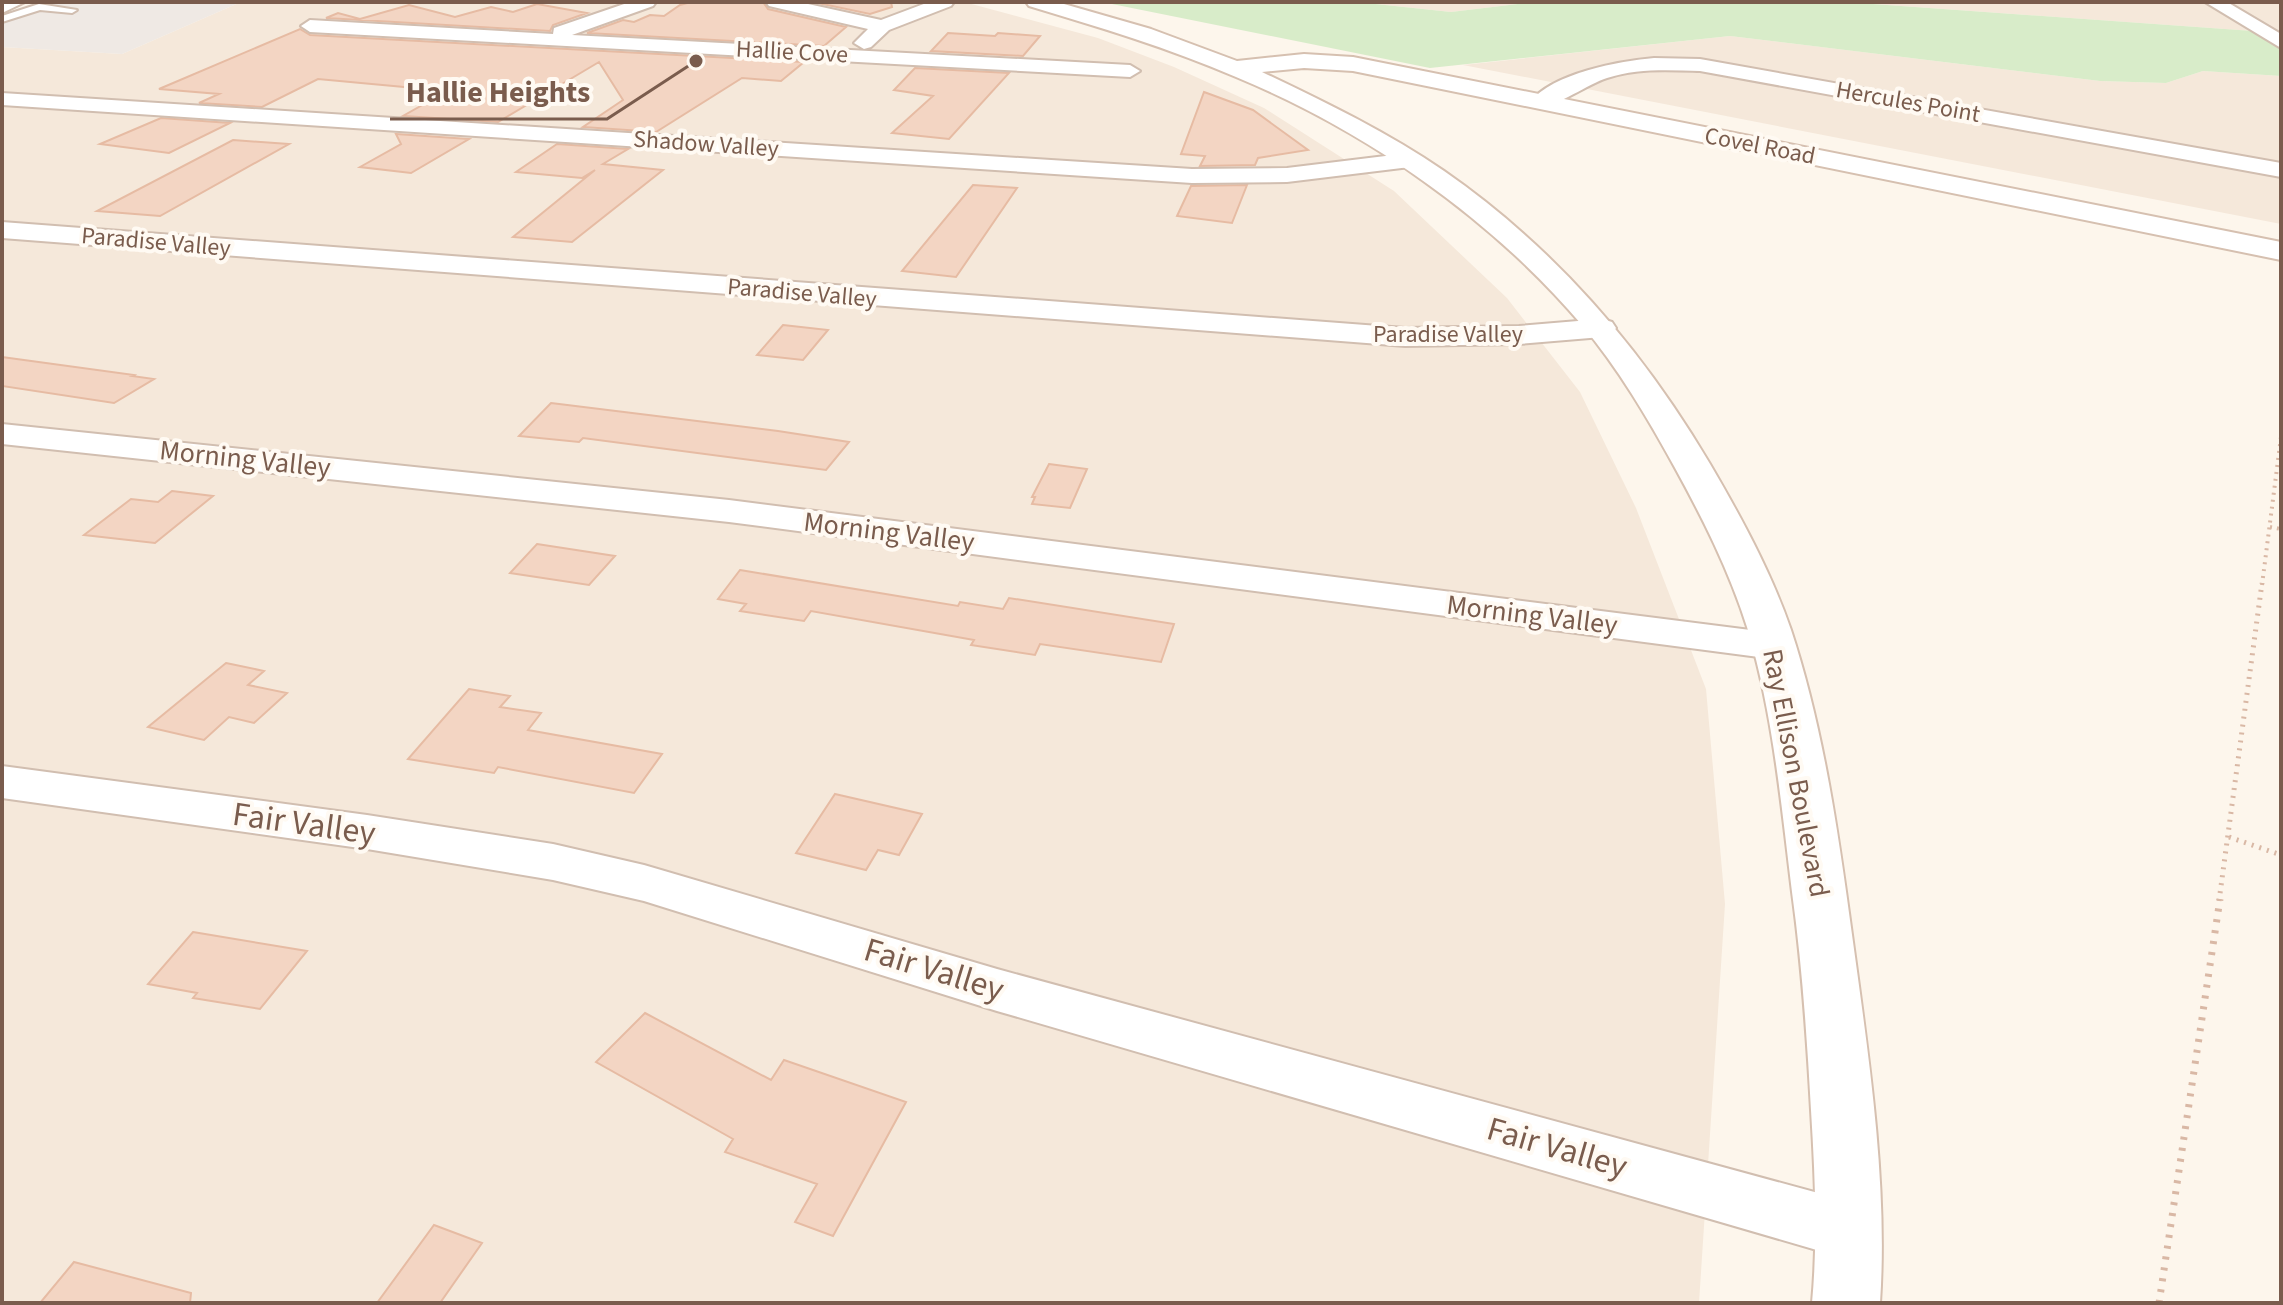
<svg xmlns="http://www.w3.org/2000/svg" width="2283" height="1305" viewBox="0 0 2283 1305" font-family="'Source Sans 3',sans-serif">
	<style>
		.residential { fill: #f5e8da }
		.industrial { fill: #efe9e4 }
		.green { fill: #d8ecc9 }
		.building { fill: #f3d5c3; stroke: #e6bba3; stroke-width: 2 }
		.lines { fill: none; stroke-linecap: round; stroke-linejoin: round }
		.lane-casing { stroke: #d1beb0; stroke-width: 4 }
		.street-casing { stroke: #d1beb0; stroke-width: 4 }
		.secondary-casing { stroke: #d6c0b0; stroke-width: 4 }
		.path-far2 { stroke: #d9b8a5; stroke-width: 4; stroke-dasharray: 2 5; stroke-linecap: butt }
		.path-far1 { stroke: #d9b8a5; stroke-width: 5; stroke-dasharray: 2 6; stroke-linecap: butt }
		.path { stroke: #d9b8a5; stroke-width: 7; stroke-dasharray: 3 8; stroke-linecap: butt }
		.lane { fill: #fff; fill-rule: evenodd }
		.street { fill: #fff; fill-rule: evenodd }
		.secondary { fill: #fff; fill-rule: evenodd }
		.labels { text-anchor: middle; dominant-baseline: central; stroke-width: 8; stroke-linejoin: round; paint-order: stroke }
		.far-street-label { font-size: 24px; fill: #7a5c4d; stroke: #fffaf3 }
		.street-label { font-size: 28px; fill: #7a5c4d; stroke: #fffaf3 }
		.near-street-label { font-size: 34px; fill: #7a5c4d; stroke: #fffaf3 }
		.leader { fill: none; stroke: #7a5c4d; stroke-width: 3 }
		.callout-dot { fill: #7a5c4d; stroke: #fffaf3; stroke-width: 3 }
		.callout-label { font-size: 30px; text-anchor: middle; font-weight: bold; fill: #7a5c4d; stroke: #fffaf3; stroke-width: 8; stroke-linejoin: round; paint-order: stroke }
	</style>
	<rect width="100%" height="100%" fill="#fdf6ec"/>
	<path class="residential" d="M241,2h723l134,36 76,29 90,41 130,83 113,107 73,94 56,116 70,181 19,215 -26,399h-1697v-1256l120,7z
		M1357,2h178l-84,10z
		M1845,2h436v31z
		M1730,36l370,45 66,2 37,-12 78,5v148l-818,-159z"/>
	<path class="industrial" d="M46,2h195l-119,52 -120,-7v-31z"/>
	<path class="green" d="M1102,2h255l94,10 84,-10h310l436,31v43l-78,-5 -37,12 -66,-2 -370,-45 -300,32z"/>
	<path class="building" d="M691,2h72l5,7 78,18 -22,19 -237,-13 36,-13 11,2 16,-7 14,1 16,-11z
		M813,2h78l1,5 -22,7z
		M537,4l50,9 -34,12 -3,6 -224,-13 12,-5 22,6 49,-14 46,12 36,-10 22,5z
		M300,29l10,6 494,27 -23,19 -39,-3 -86,54 -73,-5 40,-27 -24,-38 -101,60 -95,-6 44,-25 -129,-12 -56,28 -63,-4 20,-9 -60,-5z
		M948,33l47,3 3,-3 42,3 -17,20 -92,-5z
		M915,68l94,5 -60,66 -57,-6 41,-37 -39,-6z
		M1204,92l49,18 55,40 -50,8 -3,7 -55,1 5,-10 -24,-2z
		M161,118l69,5 -61,30 -69,-9z
		M396,134l73,5 -58,34 -51,-6 41,-23z
		M233,140l56,4 -129,72 -63,-5z
		M557,144l71,5 -25,15 60,6 -91,72 -59,-5 82,-67 -13,8 -66,-6z
		M973,185l44,3 -61,89 -54,-6z
		M1247,185l-15,38 -55,-7 14,-30z
		M783,325l45,5 -25,30 -46,-5z
		M2,357l132,18 -2,1 22,3 -40,24 -112,-17z
		M551,403l227,28 71,11 -23,28 -243,-32 -4,4 -60,-6z
		M1049,464l38,5 -17,39 -38,-4 3,-7h-3z
		M172,491l41,5 -58,47 -71,-8 47,-36 27,3z
		M537,544l78,12 -26,29 -79,-12z
		M740,570l218,36 2,-4 43,7 6,-11 165,26 -13,38 -121,-18 -5,11 -64,-10 3,-5 -163,-29 -7,10 -64,-10 6,-7 -28,-5z
		M226,663l38,8 -16,14 39,8 -33,30 -25,-6 -25,23 -56,-13z
		M469,689l41,7 -10,11 41,6 -13,17 134,24 -28,39 -136,-26 -4,6 -86,-14z
		M835,794l87,20 -23,41 -21,-5 -12,20 -70,-17z
		M193,932l114,19 -47,58 -67,-11 4,-5 -49,-9z
		M645,1013l126,67 13,-20 122,42 -73,134 -38,-14 22,-38 -92,-32 8,-13 -137,-77z
		M434,1225l48,18 -42,60h-63z
		M74,1262l117,31 -1,10h-150z"/>
	<g class="lines">
		<defs>
			<path id="lane" d="M39,4l38,6 -5,3 -32,-3 -38,12v-6z"/>
			<path id="street" d="M2,2h23l-23,11z
				M630,2h26l-3,4 -81,29 558,30 10,6 -10,6 -820,-45 -9,-6 9,-6 243,14 1,-6z
				M766,2h33l82,18 48,-18h25l-3,4 -62,24 -18,17 -7,2 -10,-6 14,-14 -99,-23z
				M2205,2h22l54,32v14z
				M1654,58l46,1 581,104v14l-581,-106c-31,-1 -63,-3 -93,7 -20,6 -55,33 -73,28l-4,-4c23,-29 90,-41 124,-44z
				M2,93l1190,76 95,-1 123,-15 8,2 4,5 -4,5 -8,2 -123,15 -95,1 -1190,-78z
				M2,222l1403,106 114,-2 83,-7 10,3 4,6 -4,6 -10,3 -83,7 -114,2 -1403,-108z
				M2,424l727,76 1045,133 14,4 6,9 -6,9 -14,4 -1045,-137 -727,-78z
				M2,766l365,49 186,29 91,21 353,104 854,233 21,9 9,20 -9,20 -21,9 -854,-249 -353,-110 -91,-21 -186,-31 -365,-51z"/>
			<path id="secondary" d="M1026,2h31l94,27 86,32 67,-7 49,3 928,185v18l-928,-189 -49,-3 -42,4c63,30 125,60 182,99 111,77 198,178 266,293 31,53 61,108 81,166 33,100 48,208 62,312 16,117 35,243 27,361h-68c6,-65 3,-128 -1,-193 -4,-73 -9,-146 -19,-218 -11,-89 -19,-180 -45,-265 -18,-57 -45,-110 -73,-161 -27,-49 -56,-98 -92,-141 -92,-108 -216,-194 -346,-248 -67,-29 -137,-50 -207,-71z"/>
		</defs>
		<use href="#lane" class="lane-casing"/>
		<use href="#street" class="street-casing"/>
		<use href="#secondary" class="secondary-casing"/>
		<path class="path-far2" d="M2270,527l11,2
			M2262,585l19,-148"/>
		<path class="path-far1" d="M2229,837l52,18
			M2219,901l43,-318"/>
		<path class="path" d="M2159,1303l61,-404"/>
		<use href="#lane" class="lane"/>
		<use href="#street" class="street"/>
		<use href="#secondary" class="secondary"/>
	</g>
	<g class="labels">
		<g class="far-street-label">
			<text transform="translate(792 52) rotate(3)">Hallie Cove</text>
			<text transform="translate(1908 102) rotate(10)">Hercules Point</text>
			<text transform="translate(706 144) rotate(4)">Shadow Valley</text>
			<text transform="translate(1760 146) rotate(11)">Covel Road</text>
			<text transform="translate(156 242) rotate(5)">Paradise Valley</text>
			<text transform="translate(802 293) rotate(5)">Paradise Valley</text>
			<text x="1448" y="334">Paradise Valley</text>
		</g>
		<g class="street-label">
			<text transform="translate(245 459) rotate(6)">Morning Valley</text>
			<text transform="translate(889 532) rotate(7)">Morning Valley</text>
			<text transform="translate(1532 615) rotate(7)">Morning Valley</text>
			<text transform="translate(1796 773) rotate(79)">Ray Ellison Boulevard</text>
		</g>
		<g class="near-street-label">
			<text transform="translate(304 824) rotate(8)">Fair Valley</text>
			<text transform="translate(934 970) rotate(17)">Fair Valley</text>
			<text transform="translate(1557 1148) rotate(16)">Fair Valley</text>
		</g>
	</g>
	<path class="leader" d="M696 61L607 119H390"/>
	<circle class="callout-dot" cx="696" cy="61" r="8"/>
	<g class="callout-label">
		<text x="498" y="102">Hallie Heights</text>
	</g>
	<rect width="2283" height="1305" fill="none" stroke="#7a5c4d" stroke-width="8"/>
</svg>
